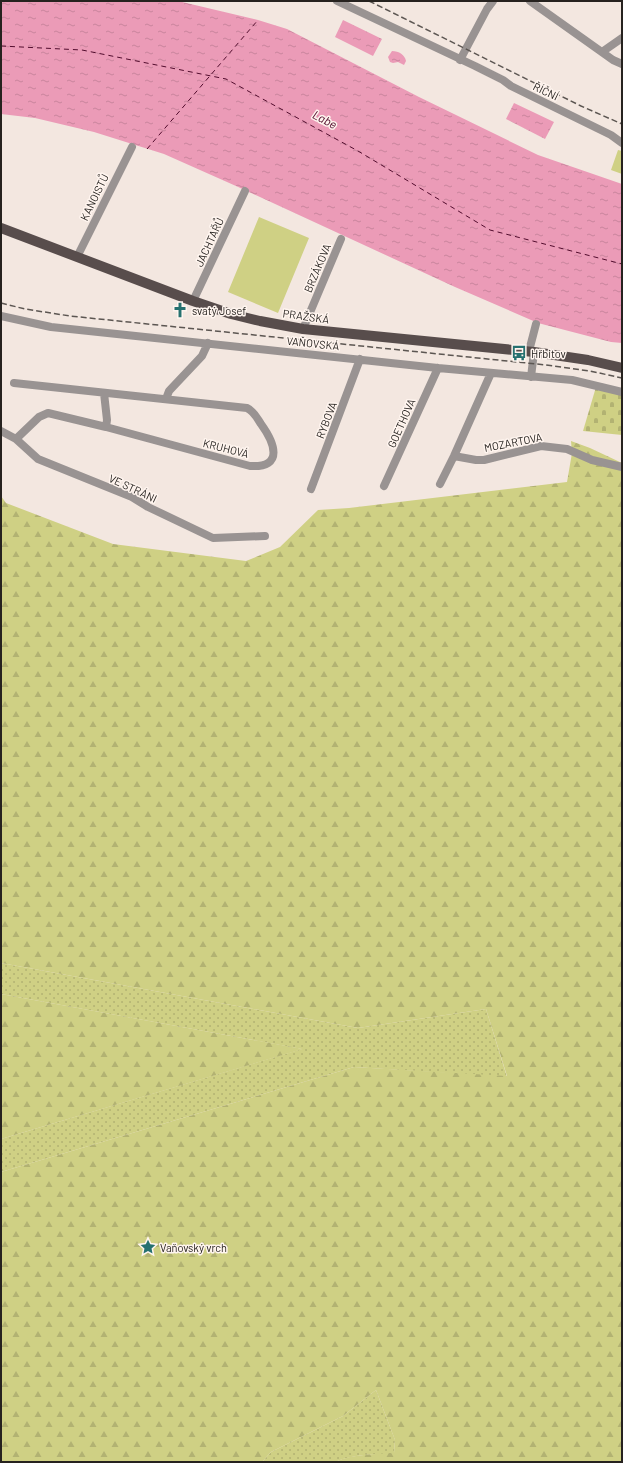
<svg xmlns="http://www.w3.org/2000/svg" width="623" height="1463" viewBox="0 0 623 1463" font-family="Barlow,sans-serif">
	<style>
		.grass { fill: url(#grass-dots) }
		.forest { fill: url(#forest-firs) }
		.cemetery { fill: url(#cemetery-stones) }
		.pitch { fill: #cfd084 }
		.water { fill: url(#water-ripples) }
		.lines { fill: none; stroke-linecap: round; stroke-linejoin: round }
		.ferry { stroke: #520c2d; stroke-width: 1; stroke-dasharray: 5 4; stroke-linecap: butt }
		.minor { stroke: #999392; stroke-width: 8 }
		.major { stroke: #584d4c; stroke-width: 10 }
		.rail { stroke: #5c5652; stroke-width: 1.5; stroke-dasharray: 6 3; stroke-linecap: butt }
		.labels { text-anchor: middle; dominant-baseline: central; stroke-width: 3; stroke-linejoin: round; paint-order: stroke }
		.street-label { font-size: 11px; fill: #26221f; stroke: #fff5ef }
		.poi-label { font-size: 11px; fill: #26221f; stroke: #fff5ef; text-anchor: start }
		.water-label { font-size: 12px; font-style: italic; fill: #520c2d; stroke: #fff5ef }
	</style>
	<defs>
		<pattern id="grass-dots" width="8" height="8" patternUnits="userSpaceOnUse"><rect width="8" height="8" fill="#cfd084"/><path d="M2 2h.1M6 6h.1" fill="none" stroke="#b2b272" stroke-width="1.8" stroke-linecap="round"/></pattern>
		<pattern id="forest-firs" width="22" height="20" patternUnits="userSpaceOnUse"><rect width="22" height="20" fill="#cfd084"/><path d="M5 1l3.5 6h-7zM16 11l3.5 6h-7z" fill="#b2b272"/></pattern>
		<pattern id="cemetery-stones" width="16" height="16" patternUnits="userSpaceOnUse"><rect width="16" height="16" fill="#cfd084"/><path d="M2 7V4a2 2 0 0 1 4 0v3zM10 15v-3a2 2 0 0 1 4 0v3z" fill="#b2b272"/></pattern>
		<pattern id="water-ripples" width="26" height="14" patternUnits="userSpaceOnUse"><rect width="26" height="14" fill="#eb9bb7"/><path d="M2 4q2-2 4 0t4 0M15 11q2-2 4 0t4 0" fill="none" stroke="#c9859d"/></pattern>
	</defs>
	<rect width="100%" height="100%" fill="#f3e7e0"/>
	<path class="grass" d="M1,963l357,65 128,-19 21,68 -153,-10 -353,105v-33l301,-90 -301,-55z
		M376,1390l19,50 -1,14c-19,0 -41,0 -59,8h-73l9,-10 72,-36z"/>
	<path class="forest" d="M571,441l19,7 32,15v999h-287c17,-8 40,-8 59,-9l1,-13 -19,-50 -33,26 -72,36 -9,10h-261v-290l353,-105 153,9 -21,-67 -128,19 -357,-65v-467l5,7 107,41 133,17 34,-14 38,-37 31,-2 218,-26 5,-29z
		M1,994l302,55 -302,90z"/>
	<path class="cemetery" d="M596,387l26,6v42l-39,-4z"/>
	<path class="pitch" d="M618,150l4,1v23l-11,-4z
		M259,217l50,21 -31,75 -50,-21z"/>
	<path class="water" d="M1,1h177l80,19 29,9 132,68 119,58 84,29v159l-11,-1 -73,-19 -83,-36 -219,-101 -72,-32 -70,-22 -59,-14 -34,-4z
		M343,20l39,19 -9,17 -38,-19z
		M392,51c7,0 13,4 14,10l-2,4 -6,-3 -5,1 -3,-1 -2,-5z
		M514,103l40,19 -9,17 -39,-20z"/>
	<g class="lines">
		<path class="ferry" d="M1,46l81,4 144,29 132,72 132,79 132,34
			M147,149l111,-129"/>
		<path class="minor" d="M337,1l138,65 28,14 8,6 100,49 11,8
			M530,1l83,59 9,4
			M602,52l20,-14
			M460,60l27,-51 6,-8
			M77,257l55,-110
			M193,301l52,-110
			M1,316l50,11 387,41 134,12 50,12
			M303,329l38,-90
			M529,351l7,-27
			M531,377l3,-25
			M14,383l233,25c7,3 10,10 14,16 13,18 24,44 -11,42l-144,-39 1,-7 -3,-27
			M166,399l3,-8 33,-35 6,-13
			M1,431l15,8 22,20 94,38 16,10 65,31 52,-2
			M16,439l23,-22 9,-4 58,14
			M454,456l22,4h8l57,-14 26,3 25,11 30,7
			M440,484l14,-28 37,-83
			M384,486l54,-118
			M311,489l49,-130"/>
		<path class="major" d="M1,228l192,73 38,13 29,7 43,8 231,23 54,8 34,8"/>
		<path class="rail" d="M369,1l212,105 41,18
			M1,303l24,6 45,7 476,49 44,6 32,7"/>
	</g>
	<defs>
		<symbol id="church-bare" viewBox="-9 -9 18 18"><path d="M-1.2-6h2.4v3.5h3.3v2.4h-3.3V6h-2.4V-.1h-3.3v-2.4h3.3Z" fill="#267170" stroke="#fff5ef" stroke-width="2.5" paint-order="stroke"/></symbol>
		<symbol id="bus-bare" viewBox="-9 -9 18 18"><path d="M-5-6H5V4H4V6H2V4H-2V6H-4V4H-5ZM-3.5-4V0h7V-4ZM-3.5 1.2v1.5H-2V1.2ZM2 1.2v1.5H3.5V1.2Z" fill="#267170" stroke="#fff5ef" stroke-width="2.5" paint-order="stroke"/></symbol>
		<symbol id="sight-bare" viewBox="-9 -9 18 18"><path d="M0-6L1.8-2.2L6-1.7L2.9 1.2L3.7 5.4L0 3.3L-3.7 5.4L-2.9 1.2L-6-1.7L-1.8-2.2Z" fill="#267170" stroke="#fff5ef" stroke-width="2.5" paint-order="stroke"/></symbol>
	</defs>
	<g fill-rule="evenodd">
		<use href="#church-bare" x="169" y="299" width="22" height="22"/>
		<use href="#bus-bare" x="508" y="342" width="22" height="22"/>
		<use href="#sight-bare" x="137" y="1236" width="22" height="22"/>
	</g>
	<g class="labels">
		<g class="street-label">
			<text transform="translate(546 91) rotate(26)">ŘÍČNÍ</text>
			<text transform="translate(94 197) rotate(-64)">KANOISTŮ</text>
			<text transform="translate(209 242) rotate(-65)">JACHTAŘŮ</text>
			<text transform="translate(317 268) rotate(-67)">BRZÁKOVA</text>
			<text transform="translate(306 316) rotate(8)">PRAŽSKÁ</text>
			<text transform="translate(313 343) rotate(6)">VAŇOVSKÁ</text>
			<text transform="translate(326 420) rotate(-69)">RYBOVA</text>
			<text transform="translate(401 423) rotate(-66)">GOETHOVA</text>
			<text transform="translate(513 442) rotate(-11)">MOZARTOVA</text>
			<text transform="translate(226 448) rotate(14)">KRUHOVÁ</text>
			<text transform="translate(133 488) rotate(25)">VE STRÁNI</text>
		</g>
		<g class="poi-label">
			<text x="192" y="310">svatý Josef</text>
			<text x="531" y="353">Hřbitov</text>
			<text x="160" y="1247">Vaňovský vrch</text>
		</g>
		<g class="water-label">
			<text transform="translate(325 119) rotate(28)">Labe</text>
		</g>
	</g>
	<rect width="623" height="1463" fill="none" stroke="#26221f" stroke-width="4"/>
</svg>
